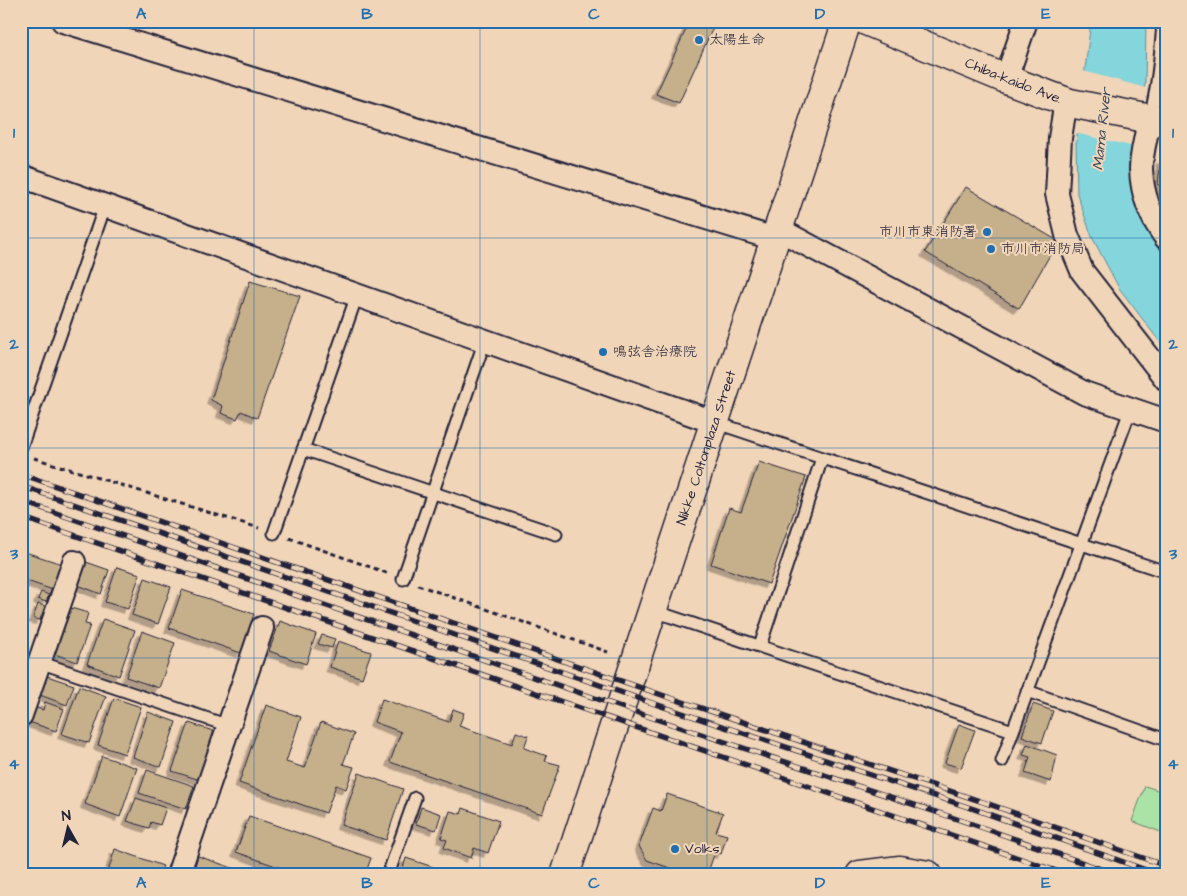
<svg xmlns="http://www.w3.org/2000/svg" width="1187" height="896" viewBox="0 0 1187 896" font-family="'Architects Daughter','Klee One',sans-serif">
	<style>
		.green { fill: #abe3a7; stroke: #668271 }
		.water { fill: #84d6dc; stroke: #5d8e9c }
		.pier { fill: #f1d5b8 }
		.building { fill: #c6b08b; stroke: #22223b; filter: url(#shadow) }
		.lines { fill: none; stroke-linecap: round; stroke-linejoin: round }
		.service-casing { stroke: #22223b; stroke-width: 15 }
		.minor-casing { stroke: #22223b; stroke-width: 26 }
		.tertiary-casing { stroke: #22223b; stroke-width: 31 }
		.trunk-casing { stroke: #22223b; stroke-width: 31 }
		.path { stroke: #22223b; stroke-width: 3; stroke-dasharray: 5 4; stroke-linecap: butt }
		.service { stroke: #f1d5b8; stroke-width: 11 }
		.minor { stroke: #f1d5b8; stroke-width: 22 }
		.tertiary { stroke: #f1d5b8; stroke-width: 28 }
		.trunk { stroke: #f1d5b8; stroke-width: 28 }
		.rail-casing { stroke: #22223b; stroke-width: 5.5 }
		.rail { stroke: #f1d5b8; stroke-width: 4; stroke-dasharray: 11; stroke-linecap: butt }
		.grid { fill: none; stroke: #1f6fb2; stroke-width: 1; stroke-opacity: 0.55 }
		.poi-dot { fill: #1f6fb2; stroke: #f1d5b8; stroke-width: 2 }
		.labels { text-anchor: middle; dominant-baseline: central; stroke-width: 4; stroke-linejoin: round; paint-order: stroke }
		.poi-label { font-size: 14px; fill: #22223b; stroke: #f1d5b8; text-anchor: start }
		.street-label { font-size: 14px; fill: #22223b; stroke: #f1d5b8 }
		.water-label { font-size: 15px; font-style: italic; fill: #36465b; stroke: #f1d5b8 }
		.neatline { fill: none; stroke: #1f6fb2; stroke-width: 2 }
		.grid-label { font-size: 16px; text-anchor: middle; font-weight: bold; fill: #1f6fb2 }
	</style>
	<defs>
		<filter id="shadow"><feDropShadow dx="-4.5" dy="4.5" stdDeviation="0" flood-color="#0004"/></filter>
	</defs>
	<rect width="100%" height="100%" fill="#f1d5b8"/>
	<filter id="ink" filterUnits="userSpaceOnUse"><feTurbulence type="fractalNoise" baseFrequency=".02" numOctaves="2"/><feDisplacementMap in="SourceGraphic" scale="10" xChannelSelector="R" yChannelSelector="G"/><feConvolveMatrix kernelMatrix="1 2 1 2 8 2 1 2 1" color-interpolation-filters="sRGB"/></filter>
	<g filter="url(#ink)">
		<path class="green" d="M1145,786l21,7v41l-34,-13z"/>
		<path class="water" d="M1091,21h55l-1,63 -15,79 8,49 28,36v102l-47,-62 -27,-51 -15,-43 -1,-51z"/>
		<path class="pier" d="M1083,71l63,17 -11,59 -60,-14z"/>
		<path class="building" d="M690,21h26l-37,82 -23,-9z
			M1161,159l5,1v31l-5,-1 1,-5h-4z
			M966,187l92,54 -38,66 -2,1 -93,-56z
			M250,281l50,15 -43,122 -16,-7 -4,8 -16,-6 2,-7 -12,-6z
			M759,462l47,15 -37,107 -58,-20 18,-56 12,4z
			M22,551l40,13 -9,26 -32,-11z
			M86,562l23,8 -8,24 -23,-9z
			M117,567l23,7 -12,35 -23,-7z
			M145,578l26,9 -13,37 -26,-9z
			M182,590l72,24 -13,39 -72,-25z
			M41,592l8,3 -3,7 -8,-3z
			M38,604l7,2 -5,14 -7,-2z
			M71,608l17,5 -3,11 5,1 -13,37 -22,-8z
			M103,619l32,11 -16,46 -32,-12z
			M280,621l36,13 -10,30 -37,-13z
			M142,631l33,12 -16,45 -33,-11z
			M322,635l13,4 -3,9 -14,-4z
			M338,641l33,11 -9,26 -32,-11z
			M47,676l27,9 -7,20 -27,-10z
			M79,686l27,10 -17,47 -27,-9z
			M114,698l27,9 -16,47 -27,-9z
			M382,699l67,23 4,-13 11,4 -5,13 53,18 4,-12 12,4 -4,12 23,8 -2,5 15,4 -18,49 -152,-52 11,-30 -27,-10z
			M45,702l19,7 -8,22 -27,-9 5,-15 9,3z
			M1033,704l20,7 -11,32 -20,-7z
			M266,705l35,12 -15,45 19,6 16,-46 33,12 -11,30 11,3 -8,22 -10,-4 -10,28 -87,-30z
			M148,712l28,10 -15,45 -28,-10z
			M189,723l27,9 -16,48 -28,-9z
			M959,724l16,6 -14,38 -16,-5z
			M1027,744l30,11 -6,27 -26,-9 5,-16 -7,-2z
			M102,756l35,12 -17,49 -35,-13z
			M147,770l47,16 -8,23 -47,-16z
			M359,773l44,16 -17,51 -45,-15z
			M667,794l56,19 -7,19 11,3 -6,19 -6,-2 -8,23h-17l-43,-15 -8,-14 14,-38 8,3z
			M136,798l30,10 -6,17 -9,-3 -2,6 -22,-7z
			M421,807l20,7 -5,16 -20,-6z
			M463,808l36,13 -11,32 -14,-5 -3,10 -27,-10 3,-8 -6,-2 9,-27 11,3z
			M249,816l122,42 -6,17h-64l-65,-23z
			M115,849l48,17 -4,9h-52z
			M198,856l43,15 -1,4h-48z
			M406,858l27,9 -2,8h-30z
			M440,869l17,6h-19z"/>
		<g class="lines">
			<defs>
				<path id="service" d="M1150,118c8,-32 11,-64 13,-97
					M714,422l452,150
					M21,447l84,-241
					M303,449l253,85
					M274,533l83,-238
					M403,579l82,-239
					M654,611l359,120
					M760,646l62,-188
					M39,662l190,64
					M1027,691l139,49
					M1002,761l129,-353
					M388,875l27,-77"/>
				<path id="minor" d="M63,21l712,218
					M1006,79l20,-58
					M1066,101l-6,37 -3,56 10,41 15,36 84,108
					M1149,119c-2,16 -8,34 -8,50 1,25 10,49 25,69
					M21,176l693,246
					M778,229l306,164 82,28
					M21,715l53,-153
					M178,875l84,-247"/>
				<g id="tertiary">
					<path id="s1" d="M565,875c95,-284 188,-569 282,-854"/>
					<path d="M860,875l40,-5 28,5"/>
				</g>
				<g id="trunk">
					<path id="s2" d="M866,21l140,58 64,24 96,19"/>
				</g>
			</defs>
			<use href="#service" class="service-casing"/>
			<use href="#minor" class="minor-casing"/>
			<use href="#tertiary" class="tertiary-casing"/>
			<use href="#trunk" class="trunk-casing"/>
			<path class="path" d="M34,458l225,70
				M289,538l98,35
				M418,585l190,67"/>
			<use href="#service" class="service"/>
			<use href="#minor" class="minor"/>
			<use href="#tertiary" class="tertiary"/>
			<use href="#trunk" class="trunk"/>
			<defs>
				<path id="rail" d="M21,474l641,221 321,107 183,64
					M21,486l634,218 319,105 186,66
					M21,501l635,218 316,105 146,51
					M21,517l1047,358"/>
			</defs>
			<use href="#rail" class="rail-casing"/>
			<use href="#rail" class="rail"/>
		</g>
	</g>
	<path class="grid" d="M254,21v854M480,21v854M707,21v854M933,21v854M21,238h1145M21,448h1145M21,658h1145"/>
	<g class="poi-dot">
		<circle cx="699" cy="40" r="5"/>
		<circle cx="987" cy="232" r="5"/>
		<circle cx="991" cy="249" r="5"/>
		<circle cx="603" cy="352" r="5"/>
		<circle cx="675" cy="849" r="5"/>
	</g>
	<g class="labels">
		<g class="poi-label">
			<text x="709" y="40">太陽生命</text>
			<text x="977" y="232" text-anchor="end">市川市東消防署</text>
			<text x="1001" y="249">市川市消防局</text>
			<text x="613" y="352">鳴弦舎治療院</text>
			<text x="685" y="849">Volks</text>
		</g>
		<g class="street-label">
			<text stroke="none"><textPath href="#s2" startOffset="159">Chiba-kaido Ave.</textPath></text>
			<text stroke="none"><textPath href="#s1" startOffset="450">Nikke Coltonplaza Street</textPath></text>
		</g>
		<g class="water-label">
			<text transform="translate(1102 129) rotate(-84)">Mama River</text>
		</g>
	</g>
	<rect width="1187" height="896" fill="none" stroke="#f1d5b8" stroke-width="55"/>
	<g transform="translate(68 828) rotate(352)" stroke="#f1d5b8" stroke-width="4" paint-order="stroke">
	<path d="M0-4L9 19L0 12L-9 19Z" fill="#22223b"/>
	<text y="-8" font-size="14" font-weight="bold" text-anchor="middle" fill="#22223b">N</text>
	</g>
	<rect x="28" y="28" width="1132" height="840" class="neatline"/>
	<g class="grid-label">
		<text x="141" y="19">A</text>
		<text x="367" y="19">B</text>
		<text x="594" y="19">C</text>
		<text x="820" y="19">D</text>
		<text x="1046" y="19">E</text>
		<text x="14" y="138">1</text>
		<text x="1173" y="138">1</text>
		<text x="14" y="349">2</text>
		<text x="1173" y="349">2</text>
		<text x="14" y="559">3</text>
		<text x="1173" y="559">3</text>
		<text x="14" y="769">4</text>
		<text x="1173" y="769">4</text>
		<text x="141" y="888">A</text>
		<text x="367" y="888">B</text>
		<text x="594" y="888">C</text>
		<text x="820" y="888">D</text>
		<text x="1046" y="888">E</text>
	</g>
</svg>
